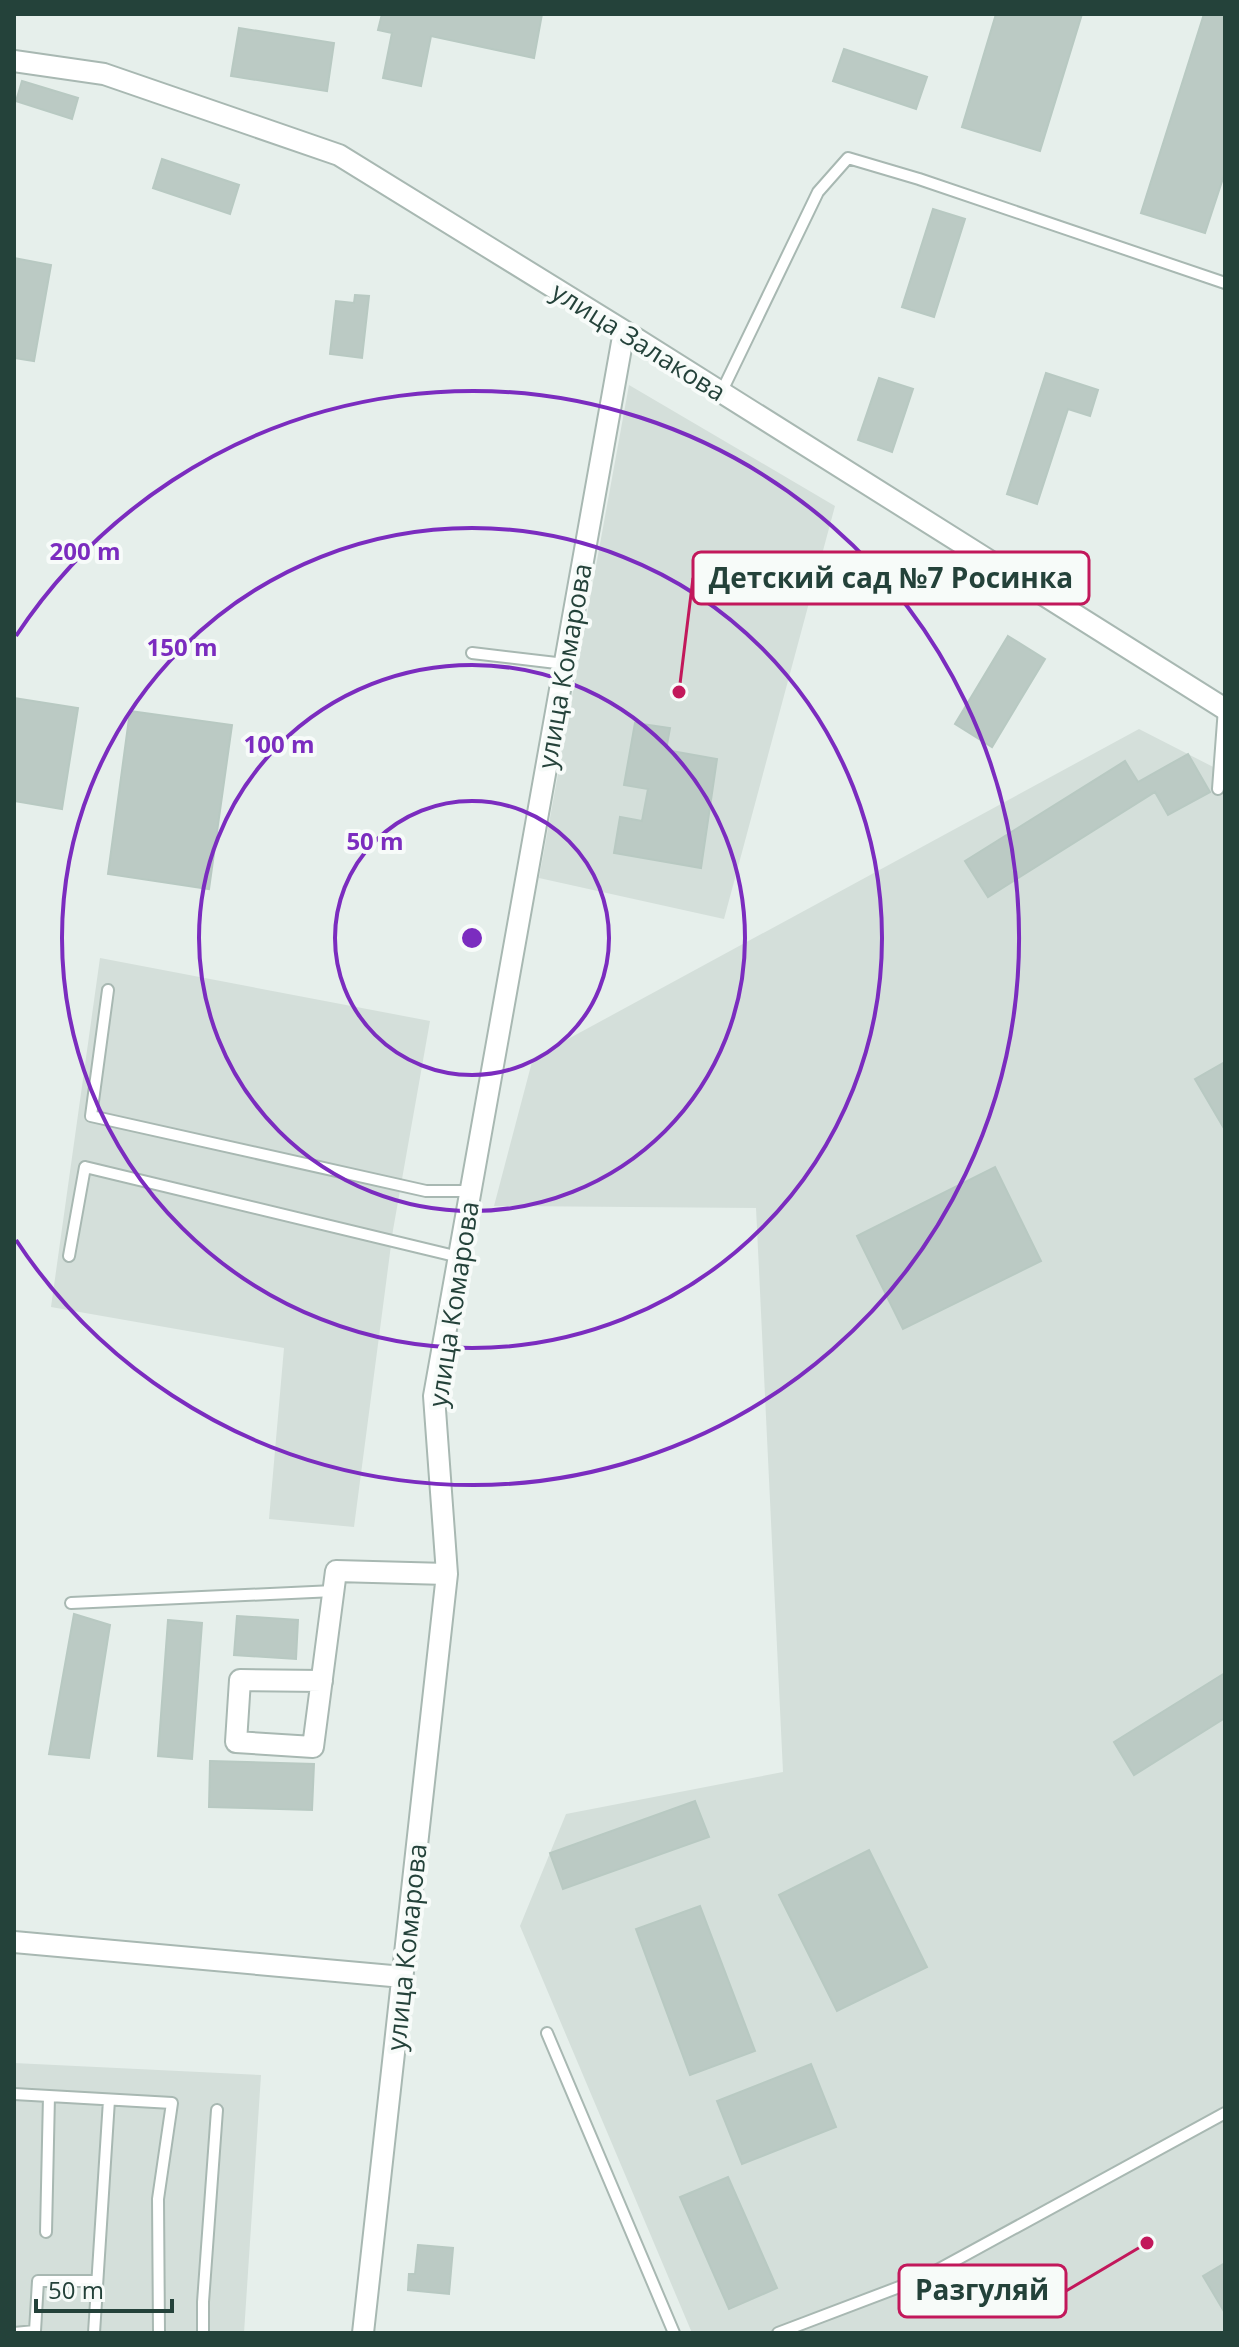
<svg xmlns="http://www.w3.org/2000/svg" width="1239" height="2347" viewBox="0 0 1239 2347" font-family="'Open Sans',sans-serif">
	<style>
		.built { fill: #d4dfda }
		.building { fill: #bbcac4; stroke: #b8c9c2; stroke-width: 2 }
		.lines { fill: none; stroke-linecap: round; stroke-linejoin: round }
		.lane-casing { stroke: #a8b8b2; stroke-width: 14 }
		.street-casing { stroke: #a8b8b2; stroke-width: 24 }
		.lane { stroke: #fff; stroke-width: 10 }
		.street { stroke: #fff; stroke-width: 20 }
		.ring { fill: none; stroke: #7b2cbf; stroke-width: 4 }
		.labels { text-anchor: middle; dominant-baseline: central; stroke-width: 8; stroke-linejoin: round; paint-order: stroke }
		.street-label { font-size: 26px; fill: #24423a; stroke: #f7fbf9 }
		.centre { fill: #7b2cbf; stroke: #f7fbf9; stroke-width: 4 }
		.ring-label { font-size: 24px; text-anchor: middle; font-weight: bold; fill: #7b2cbf; stroke: #f7fbf9; stroke-width: 8; stroke-linejoin: round; paint-order: stroke }
		.leader { fill: none; stroke: #c2185b; stroke-width: 3 }
		.callout-dot { fill: #c2185b; stroke: #f7fbf9; stroke-width: 3 }
		.callout { fill: #f7fbf9; stroke: #c2185b; stroke-width: 3 }
		.callout-label { font-size: 28px; text-anchor: middle; font-weight: bold; fill: #24423a }
	</style>
	<rect width="100%" height="100%" fill="#e6efeb"/>
	<path class="built" d="M629,385l206,121 -111,413 -185,-41z
		M1139,729l86,44v1560h-533l-172,-407 46,-112 217,-42 -27,-564 -262,-2 39,-148z
		M100,958l330,63 -37,209 -39,297 -85,-8 15,-171 -233,-41z
		M14,2063l247,12 -17,258h-230z"/>
	<path class="building" d="M382,14h160l-8,44 -103,-22 -10,50 -38,-8 9,-45 -14,-3z
		M996,14h86l-42,137 -78,-24z
		M1204,14h21v158l-20,61 -64,-20z
		M239,28l95,15 -7,48 -96,-15z
		M844,49l83,28 -11,32 -83,-28z
		M22,81l56,17 -6,21 -56,-18z
		M162,159l77,26 -9,29 -77,-26z
		M933,209l32,10 -31,98 -32,-10z
		M14,258l37,7 -17,96 -20,-3z
		M355,295l14,1 -7,62 -32,-4 6,-53 18,2z
		M1046,373l52,17 -8,26 -22,-7 -31,95 -30,-10z
		M879,378l34,11 -21,63 -34,-12z
		M1008,636l37,23 -53,88 -37,-23z
		M14,698l64,10 -16,101 -48,-8z
		M130,711l102,14 -23,164 -101,-15z
		M635,723l35,5 -4,22 51,9 -16,109 -87,-15 6,-36 22,4 6,-32 -24,-4z
		M1188,754l22,38 -42,23 -13,-23 -167,105 -23,-36 160,-100 13,21z
		M1225,1062v68l-30,-51z
		M995,1167l46,94 -138,68 -46,-93z
		M74,1614l36,11 -21,133 -40,-4z
		M237,1616l61,4 -2,39 -62,-4z
		M168,1620l34,3 -10,136 -34,-3z
		M1225,1673v45l-91,57 -20,-33z
		M210,1761l104,3 -2,46 -103,-3z
		M695,1801l14,36 -146,52 -13,-36z
		M869,1850l58,117 -90,44 -58,-116z
		M700,1906l55,145 -65,24 -54,-146z
		M811,2064l25,63 -94,37 -25,-63z
		M728,2177l49,111 -48,21 -49,-112z
		M418,2245l35,3 -4,46 -41,-4 1,-16h6z
		M1225,2263v50l-22,-37z"/>
	<g class="lines">
		<defs>
			<path id="lane" d="M721,393l97,-201 30,-34 71,21 306,104
				M472,653l93,11
				M1218,789l6,-81
				M108,990l-17,126 335,75h44
				M69,1256l16,-89 374,90
				M71,1603l263,-12
				M547,2033l127,300
				M14,2094l158,9 -14,96 1,134
				M46,2232l3,-136
				M14,2333l21,-2 3,-50h59
				M94,2333l15,-233
				M203,2333v-31l14,-192
				M778,2333l145,-55 302,-165"/>
			<path id="street" d="M14,61l90,13 235,81 285,176 601,378
				M322,1681l-82,-1 -4,62 77,5 23,-176 111,3
				M14,1942l389,35
				M363,2333l84,-759 -13,-178 190,-1065"/>
		</defs>
		<use href="#lane" class="lane-casing"/>
		<use href="#street" class="street-casing"/>
		<use href="#lane" class="lane"/>
		<use href="#street" class="street"/>
	</g>
	<g class="ring">
		<circle cx="472" cy="938" r="137"/>
		<circle cx="472" cy="938" r="273"/>
		<circle cx="472" cy="938" r="410"/>
		<path d="M16 636A547 547 0 1 1 16 1240"/>
	</g>
	<g class="labels">
		<g class="street-label">
			<text transform="translate(639 341) rotate(32)">улица Залакова</text>
			<text transform="translate(564 666) rotate(-80)">улица Комарова</text>
			<text transform="translate(453 1304) rotate(-81)">улица Комарова</text>
			<text transform="translate(406 1947) rotate(-84)">улица Комарова</text>
		</g>
	</g>
	<circle cx="472" cy="938" r="12" class="centre"/>
	<g class="ring-label">
		<text x="85" y="560">200 m</text>
		<text x="182" y="656">150 m</text>
		<text x="279" y="753">100 m</text>
		<text x="375" y="850">50 m</text>
	</g>
	<path class="leader" d="M679 692L693 578M1147 2243L1066 2291"/>
	<g class="callout-dot">
		<circle cx="679" cy="692" r="8"/>
		<circle cx="1147" cy="2243" r="8"/>
	</g>
	<g class="callout">
		<rect x="693" y="552" width="396" height="52" rx="8"/>
		<rect x="899" y="2265" width="167" height="52" rx="8"/>
	</g>
	<g class="callout-label">
		<text x="891" y="588">Детский сад №7 Росинка</text>
		<text x="982" y="2300">Разгуляй</text>
	</g>
	<rect width="1239" height="2347" fill="none" stroke="#24423a" stroke-width="32"/>
	<path d="M36 2299v12h136v-12" fill="none" stroke="#24423a" stroke-width="4"/>
	<text x="48" y="2299" font-size="24" fill="#24423a" stroke="#f7fbf9" stroke-width="6" paint-order="stroke">50 m</text>
</svg>
